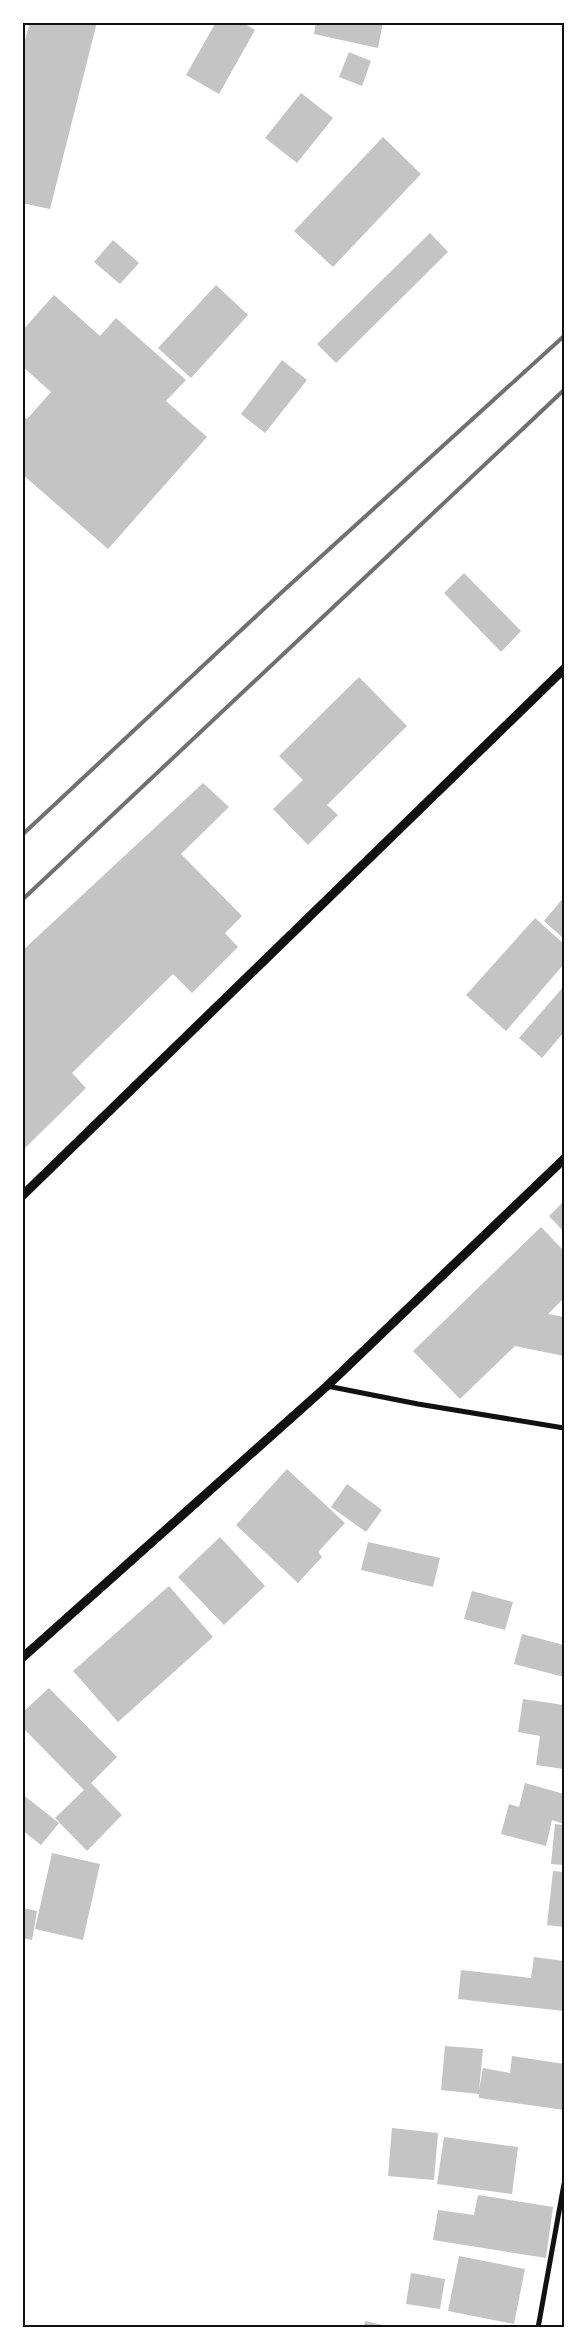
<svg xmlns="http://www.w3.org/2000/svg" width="587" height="2350" viewBox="0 0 587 2350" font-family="'Golos Text',sans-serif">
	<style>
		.building { fill: #c4c4c4 }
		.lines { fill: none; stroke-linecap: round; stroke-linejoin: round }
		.minor { stroke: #111; stroke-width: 5 }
		.tertiary { stroke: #111; stroke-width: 9 }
		.rail { stroke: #707070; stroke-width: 4 }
		.neatline { fill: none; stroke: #111; stroke-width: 2 }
	</style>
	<rect width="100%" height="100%" fill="#fff"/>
	<path class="building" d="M30,22h67l-47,187 -28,-6v-152z
		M216,22h26l13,8 -36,64 -33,-19z
		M316,22h67l-5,26 -64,-14z
		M349,52l22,9 -9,25 -23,-9z
		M301,93l32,25 -36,45 -32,-25z
		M383,137l38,37 -88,93 -39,-36z
		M430,233l18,19 -112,111 -19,-19z
		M113,240l26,23 -19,21 -26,-22z
		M216,285l32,30 -57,63 -33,-30z
		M54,295l46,41 16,-18 70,62 -20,21 41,36 -99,112 -86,-75v-59l5,4 24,-27 -29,-26v-35z
		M282,360l25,20 -42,53 -24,-19z
		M464,573l57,58 -20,21 -57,-59z
		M359,677l48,49 -80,79 11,10 -30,30 -35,-36 30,-29 -24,-24z
		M203,783l26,24 -48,47 61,62 -17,17 13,14 -46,46 -19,-19 -101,99 14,15 -64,63v-200z
		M564,897v42l-20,-18z
		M535,918l29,26v20l-58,67 -40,-36z
		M564,986v46l-22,26 -23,-20z
		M564,1201v31l-15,-16z
		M541,1227l23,24v47l-16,16 16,3v39l-49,-10 -55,53 -47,-48z
		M287,1469l58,54 -27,29 4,5 -24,26 -62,-58z
		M347,1484l35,26 -16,22 -35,-25z
		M220,1537l45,49 -41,39 -46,-48z
		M368,1542l72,16 -7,29 -72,-17z
		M169,1586l44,51 -95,85 -45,-51z
		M472,1591l41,11 -8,28 -41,-11z
		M522,1634l42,11v32l-50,-13z
		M49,1688l68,69 -26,26 31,32 -35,36 -32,-33 29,-28 -62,-63v-14z
		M523,1699l41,6v64l-28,-4 4,-29 -22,-4z
		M525,1783l39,11v30l-12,-4 -6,26 -45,-12 8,-30 10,3z
		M22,1794l37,29 -18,22 -19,-15z
		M555,1824l9,1v40l-13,-1z
		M52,1853l48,11 -17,76 -48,-11z
		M553,1871l11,1v55l-17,-2z
		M22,1908l15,3 -5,29 -10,-2z
		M534,1957l30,4v50l-106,-12 3,-29 70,8z
		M445,2046l38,3 -4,41 4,-22 27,5 2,-17 52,8v46l-85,-12v-4l-38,-4z
		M392,2128l46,5 -4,47 -46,-4z
		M444,2137l74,10 -6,47 -75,-10z
		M478,2195l75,12 -7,51 -113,-18 5,-30 36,5z
		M459,2256l66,13 -11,55 -66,-13z
		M411,2273l34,6 -5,30 -34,-5z
		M365,2321l27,6v1h-28z"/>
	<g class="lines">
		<path class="minor" d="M327,1386l91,18 146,24
			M538,2328l26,-144"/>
		<path class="tertiary" d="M22,1196l542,-527
			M22,1658l305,-272 237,-227"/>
		<path class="rail" d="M22,835l260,-243 282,-256
			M22,900l542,-510"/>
	</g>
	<rect width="587" height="2350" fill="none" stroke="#ffffff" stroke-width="48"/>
	<rect x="24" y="24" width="539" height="2302" class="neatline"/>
</svg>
